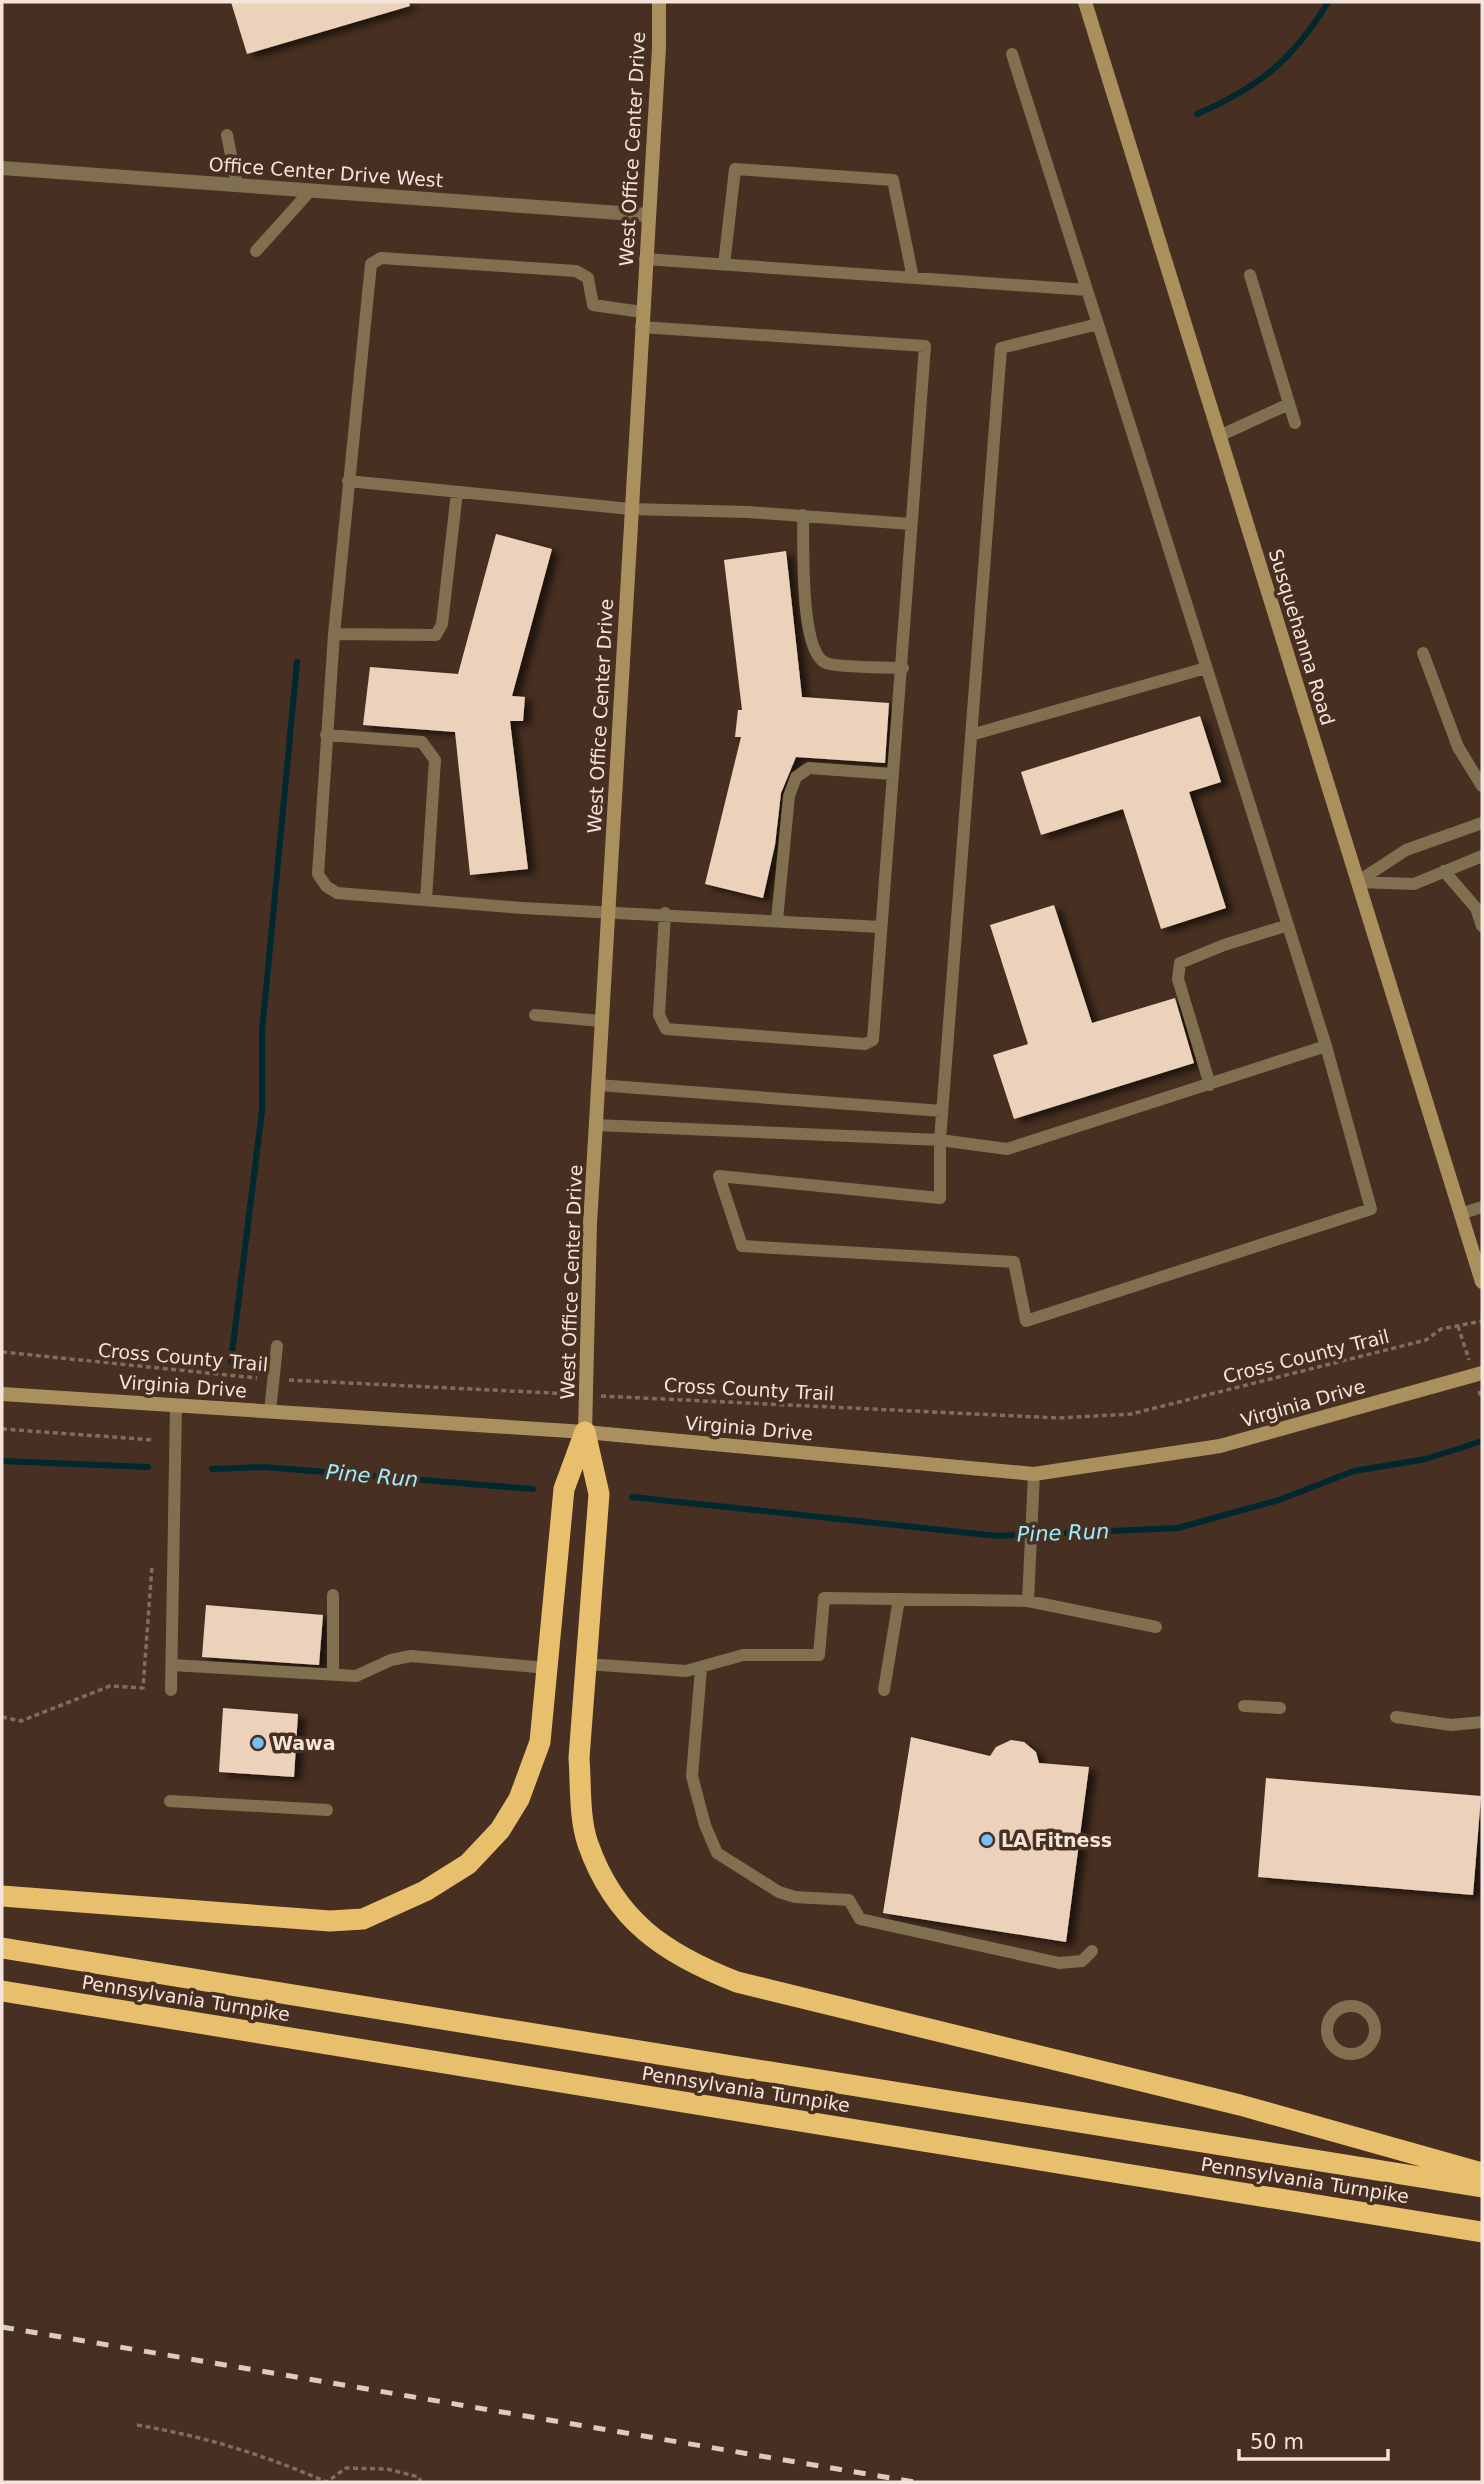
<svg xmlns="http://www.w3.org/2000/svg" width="1484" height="2484" viewBox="0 0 1484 2484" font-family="'DejaVu Sans',sans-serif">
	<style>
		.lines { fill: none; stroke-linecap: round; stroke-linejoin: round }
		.stream { stroke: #00282e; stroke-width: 6 }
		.building { fill: #edd2bb; filter: url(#shadow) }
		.path { stroke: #826c60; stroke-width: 3.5; stroke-dasharray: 5 3.5; stroke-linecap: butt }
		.lane { stroke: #807050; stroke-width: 12 }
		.street { stroke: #807050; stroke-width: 14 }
		.secondary { stroke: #aa905d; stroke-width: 14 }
		.highway { stroke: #e8bf6d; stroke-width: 21 }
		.rail { stroke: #dccbc1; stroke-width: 5; stroke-dasharray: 12 12; stroke-linecap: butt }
		.poi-dot { fill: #74c0f6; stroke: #472f21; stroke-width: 2.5 }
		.labels { text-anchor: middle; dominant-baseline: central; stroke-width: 7; stroke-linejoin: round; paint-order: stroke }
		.street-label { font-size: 19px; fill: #f4e4db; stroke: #472f21 }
		.poi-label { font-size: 19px; font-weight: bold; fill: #f4e4db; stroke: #472f21; text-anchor: start }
		.water-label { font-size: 21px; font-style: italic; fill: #9aeeff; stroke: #472f21 }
	</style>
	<defs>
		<filter id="shadow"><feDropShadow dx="7" dy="4" stdDeviation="3.5" flood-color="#0009"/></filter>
	</defs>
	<rect width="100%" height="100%" fill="#472f21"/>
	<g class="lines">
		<path class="stream" d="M1197,114c61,-26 97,-55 131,-112
			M231,1361l31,-250v-79l35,-370
			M2,1461l146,6
			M212,1469l52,-2 269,22
			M632,1497l366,39 180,-8 101,-28 75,-29 72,-12 56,-18"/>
	</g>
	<path class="building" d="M231,2h178l1,4 -163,48z
		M496,534l56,15 -40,147 13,1 -2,24h-13l18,148 -58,6 -15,-143 -92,-7 7,-58 88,7z
		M786,551l16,146 87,6 -4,60 -89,-6 -15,36 -6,52 -12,53 -58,-14 36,-147h-6l3,-27h4l-18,-150z
		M1200,716l21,66 -32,10 37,116 -65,21 -38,-120 -82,26 -20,-63z
		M1054,905l38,118 83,-25 19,65 -180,56 -21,-64 35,-11 -38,-119z
		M206,1605l117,10 -4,50 -117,-8z
		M223,1708l75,6 -4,63 -75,-5z
		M911,1737l79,19 6,-9 15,-7 13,2 12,10 3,11 50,4 -23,175 -183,-29z
		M1266,1778l215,18 -8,99 -215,-18z"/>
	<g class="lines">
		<path class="path" d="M1458,1326l11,34
			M2,1352l255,26
			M289,1380l283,14
			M1479,1391l3,8
			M601,1396l458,22 72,-4 295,-74 15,-11 41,-8
			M2,1429l152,11
			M2,1717l19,4 89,-35 33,2 9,-122
			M137,2425c70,12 124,29 190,57l19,-14 41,1 32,8 2,5"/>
		<path class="lane" d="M1012,54l75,236 11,34 228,722 45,163 -345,112 -12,-59 -272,-16 -23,-70 221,22v-58l61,-792 97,-24
			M227,135l10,50
			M256,251l55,-61
			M645,259l442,31
			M724,265l11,-96 158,11 20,98
			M1250,275l45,148
			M642,312l-49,-7 -5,-27 -12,-7 -195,-13 -10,6 -37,370 -16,240 8,12 11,7 185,15 359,19
			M641,327l284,19 -52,694 -8,4 -199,-15 -7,-14 6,-102
			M1219,436l70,-32
			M348,481l283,28 117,3 163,12
			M803,515c1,28 -4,137 23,148 12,5 60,4 77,5
			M334,634l102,1 6,-11 15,-132
			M1423,653l35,94 24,39
			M326,735l96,7 13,18 -9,140
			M971,735l235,-67
			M1444,871l32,37 6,18
			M1357,882l49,-32 76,-27
			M1358,882l56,2 68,-28
			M777,920l12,-124 7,-19 13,-9 83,6
			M535,1015l66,6
			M598,1085l344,26
			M1210,1085l-32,-106 2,-16 44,-18 61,-19
			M595,1125l345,15 67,9 319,-103
			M1460,1214l22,-7
			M270,1411l7,-65
			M333,1595v80
			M1028,1601l6,-127
			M586,1664l100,7 57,-16h76l5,-57 204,3 128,26
			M172,1665l184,11 35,-16 20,-4 136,12
			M701,1669l-9,107 13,49 12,28 62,39 16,5 54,3 11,19 199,44 23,-2 10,-10
			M171,1690l5,-285
			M884,1690l15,-91
			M1244,1706l36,2
			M1396,1717l55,8 31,-3
			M170,1801l157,9
			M1327 2030a24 24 0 1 1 48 0a24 24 0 1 1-48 0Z"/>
		<path class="street" d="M2,168l645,47"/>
		<path class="secondary" d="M1085,2l397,1280
			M2,1394l583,38 449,42 186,-28 262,-73
			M585,1432l5,-208 69,-1176v-46"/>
		<path class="highway" d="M585,1432l14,62 -20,264c2,27 0,60 9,86 27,77 77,110 149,138l503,123 242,68
			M2,1896l328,25 33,-2 62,-28 43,-27 32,-34 19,-31 21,-57 24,-253 21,-57
			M2,1948l1480,239
			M2,1991l1480,241"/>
		<path class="rail" d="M2,2327l912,155"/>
	</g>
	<g class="poi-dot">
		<circle cx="258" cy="1743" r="7"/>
		<circle cx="987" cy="1840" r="7"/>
	</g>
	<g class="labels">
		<g class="street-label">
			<text transform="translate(632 149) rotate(-87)">West Office Center Drive</text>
			<text transform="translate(326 172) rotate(4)">Office Center Drive West</text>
			<text transform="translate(1302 637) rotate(73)">Susquehanna Road</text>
			<text transform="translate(600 716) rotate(-87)">West Office Center Drive</text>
			<text transform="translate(571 1282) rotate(-88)">West Office Center Drive</text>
			<text transform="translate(1306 1356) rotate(-14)">Cross County Trail</text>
			<text transform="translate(183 1357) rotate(5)">Cross County Trail</text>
			<text transform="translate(183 1386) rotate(4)">Virginia Drive</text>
			<text transform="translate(749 1389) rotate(3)">Cross County Trail</text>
			<text transform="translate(1303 1403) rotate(-16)">Virginia Drive</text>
			<text transform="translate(749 1428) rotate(5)">Virginia Drive</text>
			<text transform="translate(186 1998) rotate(9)">Pennsylvania Turnpike</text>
			<text transform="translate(746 2089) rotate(9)">Pennsylvania Turnpike</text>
			<text transform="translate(1305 2180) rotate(9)">Pennsylvania Turnpike</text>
		</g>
		<g class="poi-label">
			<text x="272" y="1743">Wawa</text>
			<text x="1001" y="1840">LA Fitness</text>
		</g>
		<g class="water-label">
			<text transform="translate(372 1476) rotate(5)">Pine Run</text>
			<text transform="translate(1063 1533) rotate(-2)">Pine Run</text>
		</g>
	</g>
	<rect width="1484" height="2484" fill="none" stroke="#f4e4db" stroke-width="7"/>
	<path d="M1239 2449v10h149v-10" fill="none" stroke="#f4e4db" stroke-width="3.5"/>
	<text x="1250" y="2449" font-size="21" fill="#f4e4db" stroke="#472f21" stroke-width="5" paint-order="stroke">50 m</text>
</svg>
